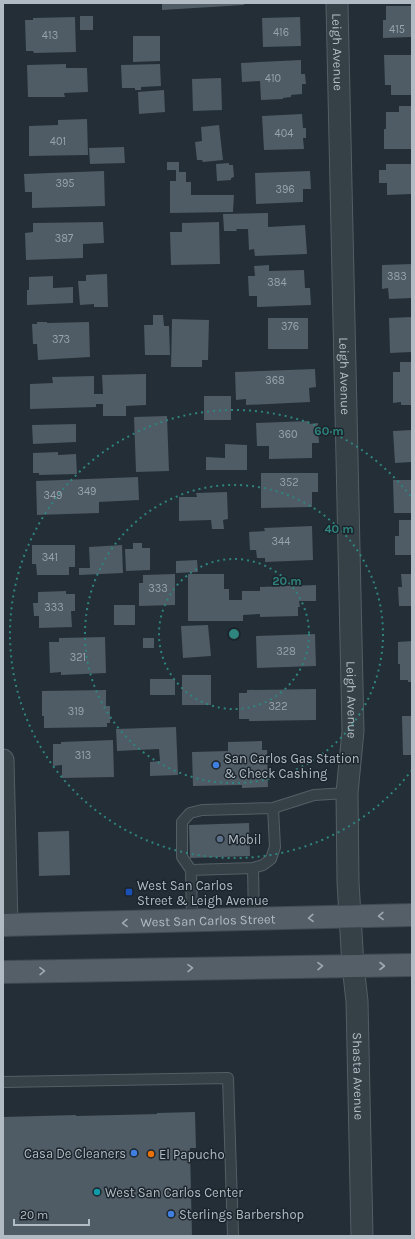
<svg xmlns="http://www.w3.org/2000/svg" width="415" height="1239" viewBox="0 0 415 1239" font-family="Karla,sans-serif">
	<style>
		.building { fill: #4f5b65 }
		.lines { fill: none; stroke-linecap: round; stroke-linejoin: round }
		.lane-casing { stroke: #545e65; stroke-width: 12 }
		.street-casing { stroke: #545e65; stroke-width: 23 }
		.primary-casing { stroke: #404950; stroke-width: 24 }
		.lane { stroke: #364047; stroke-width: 10 }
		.street { stroke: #364047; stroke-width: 21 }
		.primary { stroke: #555f67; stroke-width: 22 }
		.oneway { stroke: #9fa9b1 }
		.ring { fill: none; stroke: #2f847f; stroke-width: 2; stroke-dasharray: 2 4 }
		.shop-dot { fill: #3f7fe0; stroke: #1c252c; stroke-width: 1.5 }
		.service-dot { fill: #5c6f8a; stroke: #1c252c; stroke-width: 1.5 }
		.transit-dot { fill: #1a4fb4; stroke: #1c252c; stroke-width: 1.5 }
		.food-dot { fill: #e8710a; stroke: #1c252c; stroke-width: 1.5 }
		.culture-dot { fill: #0f9aa8; stroke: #1c252c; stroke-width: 1.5 }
		.labels { text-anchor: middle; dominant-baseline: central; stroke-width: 3; stroke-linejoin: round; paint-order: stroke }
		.number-label { font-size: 11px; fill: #98a3ac }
		.street-label { font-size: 13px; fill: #b1bbc3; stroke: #1c252c }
		.poi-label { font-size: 13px; fill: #b1bbc3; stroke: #1c252c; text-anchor: start }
		.centre { fill: #2f847f; stroke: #1c252c; stroke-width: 2 }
		.ring-label { font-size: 12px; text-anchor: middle; font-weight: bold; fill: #2f847f; stroke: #1c252c; stroke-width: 3; stroke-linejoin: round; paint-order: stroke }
	</style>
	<rect width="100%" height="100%" fill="#232e36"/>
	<path class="building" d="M162,3h82v2l-82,5z
		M386,6h26v31l-29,1v-18h3z
		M80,16h13v14h-13z
		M75,17l1,35 -42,1 -1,-2h-7l-1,-31h8v-2z
		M300,17l1,29 -38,1 -1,-29z
		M133,36h27v25l-27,1z
		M384,55h28v40h-21v-10h-6z
		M301,60v14h4l1,10h-4v10l-11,1v2l-8,1v1l-22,1 -1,-19 -18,1 -1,-19z
		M66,64v4h21l1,24 -24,1 1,4h-37l-1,-32z
		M160,64l1,22 -20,1v3h-6v-2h-13l-1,-23z
		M221,78l1,32 -29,1 -1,-32z
		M164,90l1,22 -26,2 -1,-22z
		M399,106h13v43h-28v-20h2v-17h13z
		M302,114l1,14h3v10h-3l1,11 -40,1 -2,-34z
		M87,119l1,36 -59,1v-30l29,-1v-5z
		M219,125l4,35 -20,2 -1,-2h-5l-2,-18 7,-1 -1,-14z
		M124,147l1,16 -35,1 -1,-16z
		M167,162h12v10h7v10h5v13h43l-1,17 -63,1v-32h6v-11h-9z
		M229,163v2h4l1,12 -3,1v2l-14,1 -1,-17z
		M386,164h26v30l-25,1v-12h-8v-13h7z
		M104,171l1,35 -73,2v-16h-7l-1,-18z
		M310,171l1,18h-8v13l-47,2 -1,-31z
		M268,213v14l37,-2 2,29 -52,2 -1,-7 -5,1 -1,-21h-12l1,2h-13l-1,-17z
		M103,222l1,21 -21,1v14l-57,2 -1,-27 8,-1v-9z
		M219,222l1,42 -49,1 -1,-33h12v-9z
		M412,264v34l-23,1 -1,-11 -6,1v-24z
		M269,265v6l35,-1 1,18h5l1,17 -54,2v-11h-8l-1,-20h7l-1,-10z
		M107,274l1,33h-14v-3l-14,1 -2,-24h8v-6z
		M53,276v12l20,-1v16l-46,2v-15h2v-13z
		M153,315h10l1,11h5l1,29h-25l-1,-30h9z
		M412,317v35l-22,1 -1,-35z
		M268,318h40v31h-40z
		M172,319l37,1 -1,40h-6v7h-31z
		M37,322h10v1l42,-1 1,35 -52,3 -1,-16h-4l-1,-20h5z
		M400,362h12v43h-11v-3l-8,1v-31h7z
		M315,369l1,18 -7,1 1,14 -64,3v-6l-10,1 -1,-28z
		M146,374v31l-20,1v10h-23v-12h-7v3l-66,2v-25l23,-1 -1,-6 42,-1v18h9l-1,-19z
		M204,396h27v24h-27z
		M167,416l2,55 -33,1 -2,-55z
		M309,421v3l9,-1 1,20h-7v15l-43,1v-13h-12l-1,-23z
		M76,424v18l-43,2 -1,-19z
		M412,430v32l-17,1 -2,-32z
		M225,444l22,1v25h-41v-13l19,1z
		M58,452v3l18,-1 1,20 -38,1v-2h-6v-20z
		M261,473h57v19h-6v15l-51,1z
		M138,477l1,23 -40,2v11l-62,2 -1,-34z
		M393,480h19v33h-18z
		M227,492l1,27 -5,1 1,9h-12l-1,-9 -32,1v-24h18l-1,-4z
		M399,520h13v35h-17v-19h4z
		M312,526l1,34 -48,2v-4h-8l-1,-8h-6l-1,-18 16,-1 -1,-3z
		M133,543h9v5h8v22l-24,1 -1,-22h8z
		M32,545h43v22h-6v8h-32l-1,-11h-4z
		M122,545l1,28 -44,2v-7h11l-1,-21z
		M197,560l1,12 -22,1v-12z
		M175,574v31l-36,1v-23h4v-8z
		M188,574h36v15h5v11h13v-9h18v-4l56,-2v16h-17l1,6h-2v9l-38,1v-3l-17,1v6h-55z
		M401,574h11v32h-13l-1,-19h4z
		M66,591v3h9v17h-4l1,16 -33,1v-12h-5l-1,-13h5v-11z
		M114,605h21v20h-21z
		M208,625l3,31 -28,2 -2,-32z
		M315,634l1,32 -59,2 -1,-32z
		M105,637l1,36 -45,2v-3l-11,1 -1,-31h10v-4z
		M143,638h11v10h-11z
		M412,641v41h-4v-2h-8v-16h-2v-22z
		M182,675h29v30h-29z
		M150,679h25v16h-25z
		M316,689v31l-67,1v-2h-10v-26h8v-3z
		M106,690v16h4v17h-3v4l-63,1v-12h-2v-25z
		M402,716h10v39h-9z
		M176,727l2,48 -28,1v-14l10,-1 -1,-12 -42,2 -1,-22z
		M113,740l1,37 -52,1v-13l-9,1v-22h8v-2z
		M262,741v9h5l1,37 -26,1v-3l-49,1 -1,-34 36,-1v-9z
		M249,823l1,33 -60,2 -1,-33z
		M69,831l1,44 -31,1 -1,-44z
		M195,1112l1,36h-6l2,88h-189v-119l73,-2v1l81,-2v-1z"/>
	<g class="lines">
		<defs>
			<path id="lane" d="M253,868l1,52
				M191,870l62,-2 10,-3 8,-6 4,-12 -2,-39
				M192,921l-1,-51 -9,-13v-35l8,-9 12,-3 71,-2 41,-13 33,-2
				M3,1082l225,-4 5,158"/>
			<g id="street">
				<path id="s1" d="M337,3l16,728 -6,62 1,89 5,84 4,35 5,235"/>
				<path d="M3,760l4,165"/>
			</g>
			<g id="primary">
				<path id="s2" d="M3,925l409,-10"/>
				<path d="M3,972l409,-7"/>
			</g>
		</defs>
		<use href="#lane" class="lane-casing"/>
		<use href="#street" class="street-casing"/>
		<use href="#primary" class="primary-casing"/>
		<use href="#lane" class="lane"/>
		<use href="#street" class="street"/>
		<use href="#primary" class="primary"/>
	</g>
	<defs><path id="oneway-chevron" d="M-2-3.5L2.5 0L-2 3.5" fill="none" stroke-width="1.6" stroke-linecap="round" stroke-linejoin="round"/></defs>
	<g class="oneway">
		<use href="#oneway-chevron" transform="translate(381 916) rotate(178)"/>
		<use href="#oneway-chevron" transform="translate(311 918) rotate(178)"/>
		<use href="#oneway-chevron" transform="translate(125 923) rotate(179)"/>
		<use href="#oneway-chevron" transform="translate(320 966) rotate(-1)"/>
		<use href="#oneway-chevron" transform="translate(382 966)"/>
		<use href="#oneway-chevron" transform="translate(190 968) rotate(-1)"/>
		<use href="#oneway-chevron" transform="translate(42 971) rotate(-1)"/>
	</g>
	<g class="ring">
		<circle cx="234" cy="634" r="75"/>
		<circle cx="234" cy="634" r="149"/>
		<path d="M412 770A224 224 0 1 1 412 498"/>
	</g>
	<g class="shop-dot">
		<circle cx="216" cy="765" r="4"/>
		<circle cx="134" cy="1153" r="4"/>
		<circle cx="171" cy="1214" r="4"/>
	</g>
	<circle class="service-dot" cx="220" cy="839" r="4"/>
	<rect class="transit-dot" x="125" y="888" width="8" height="8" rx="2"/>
	<circle class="food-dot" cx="151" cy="1154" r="4"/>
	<circle class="culture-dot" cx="97" cy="1192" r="4"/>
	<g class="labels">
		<g class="number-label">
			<text x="397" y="29">415</text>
			<text x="281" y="32">416</text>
			<text x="50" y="35">413</text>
			<text x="273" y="78">410</text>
			<text x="284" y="133">404</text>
			<text x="58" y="141">401</text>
			<text x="65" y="183">395</text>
			<text x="285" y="189">396</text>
			<text x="64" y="238">387</text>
			<text x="397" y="276">383</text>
			<text x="277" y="282">384</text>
			<text x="290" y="326">376</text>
			<text x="61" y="339">373</text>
			<text x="275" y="380">368</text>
			<text x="288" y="434">360</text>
			<text x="289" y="482">352</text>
			<text x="87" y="491">349</text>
			<text x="53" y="495">349</text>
			<text x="281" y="541">344</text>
			<text x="50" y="557">341</text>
			<text x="158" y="588">333</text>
			<text x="54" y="607">333</text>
			<text x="286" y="651">328</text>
			<text x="78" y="657">321</text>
			<text x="278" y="706">322</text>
			<text x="76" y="711">319</text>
			<text x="83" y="755">313</text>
		</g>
		<g class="street-label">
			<text stroke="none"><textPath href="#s1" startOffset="49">Leigh Avenue</textPath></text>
			<text stroke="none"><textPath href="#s1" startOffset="373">Leigh Avenue</textPath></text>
			<text stroke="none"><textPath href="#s1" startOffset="697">Leigh Avenue</textPath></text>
			<text stroke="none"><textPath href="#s2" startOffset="205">West San Carlos Street</textPath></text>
			<text stroke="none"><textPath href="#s1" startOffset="1074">Shasta Avenue</textPath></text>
		</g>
		<g class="poi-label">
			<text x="224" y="758">San Carlos Gas Station<tspan x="224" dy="15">&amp; Check Cashing</tspan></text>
			<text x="228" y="839">Mobil</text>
			<text x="137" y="885">West San Carlos<tspan x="137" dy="15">Street &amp; Leigh Avenue</tspan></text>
			<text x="126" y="1153" text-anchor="end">Casa De Cleaners</text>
			<text x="159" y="1154">El Papucho</text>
			<text x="105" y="1192">West San Carlos Center</text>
			<text x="179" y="1214">Sterlings Barbershop</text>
		</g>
	</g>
	<circle cx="234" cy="634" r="6" class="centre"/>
	<g class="ring-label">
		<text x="329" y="435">60 m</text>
		<text x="339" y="533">40 m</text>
		<text x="287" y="585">20 m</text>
	</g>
	<rect width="415" height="1239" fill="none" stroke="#b1bbc3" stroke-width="8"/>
	<path d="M14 1219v6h75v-6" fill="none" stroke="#b1bbc3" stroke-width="2"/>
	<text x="20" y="1219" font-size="12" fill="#b1bbc3" stroke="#1c252c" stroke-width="3" paint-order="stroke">20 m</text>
</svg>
